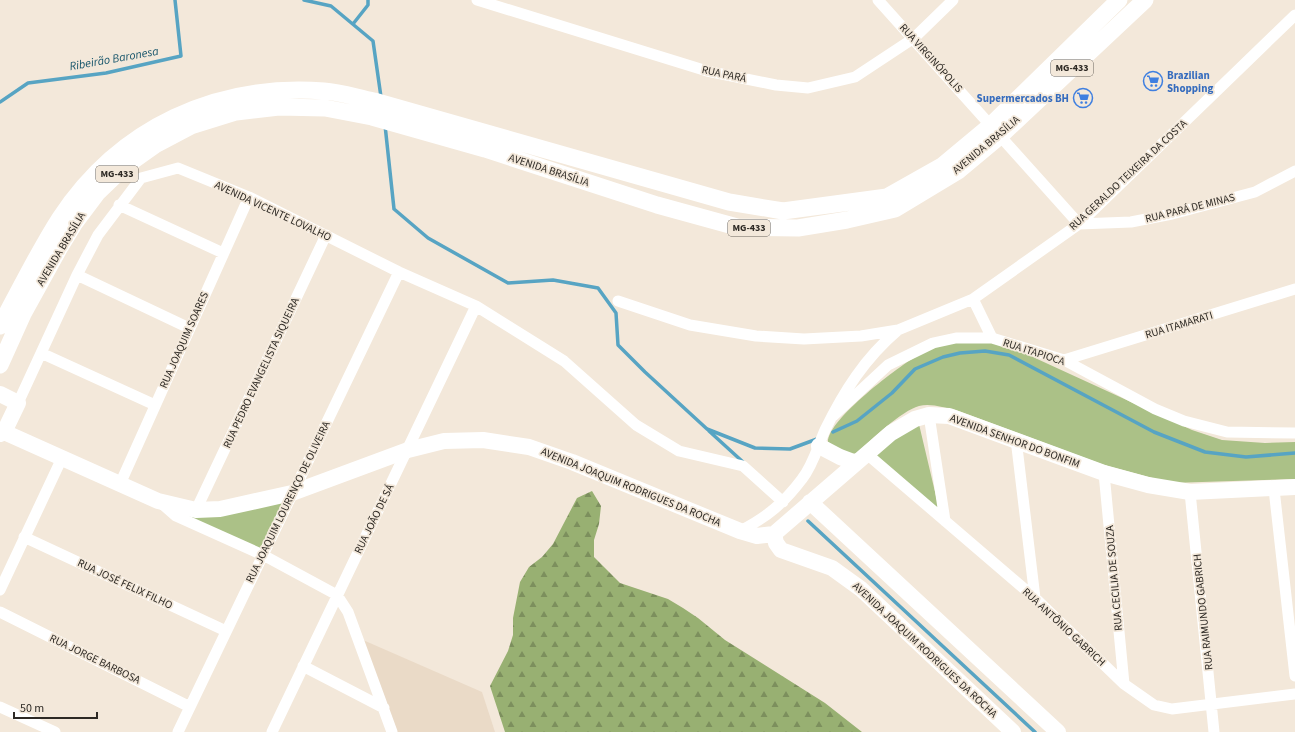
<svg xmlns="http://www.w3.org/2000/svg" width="1295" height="732" viewBox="0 0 1295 732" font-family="'Source Sans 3',sans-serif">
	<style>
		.built { fill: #eadac7 }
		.forest { fill: url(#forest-firs) }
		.park { fill: #abc187 }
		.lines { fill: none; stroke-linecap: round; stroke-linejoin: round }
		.stream { stroke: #57a4c3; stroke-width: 3.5 }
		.street { stroke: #fff; stroke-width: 11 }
		.secondary { stroke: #fff; stroke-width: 16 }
		.primary { stroke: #fff; stroke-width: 17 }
		.labels { text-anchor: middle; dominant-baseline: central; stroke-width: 3.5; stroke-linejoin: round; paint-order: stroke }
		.shield { fill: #f3e8da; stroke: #68625b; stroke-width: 1 }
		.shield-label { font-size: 10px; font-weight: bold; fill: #2d2924 }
		.street-label { font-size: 11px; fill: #2d2924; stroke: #f3e8da }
		.shop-label { font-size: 11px; font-weight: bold; fill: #366cbe; stroke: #f3e8da; text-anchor: start }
		.water-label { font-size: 12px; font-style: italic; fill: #15546a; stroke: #f3e8da }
	</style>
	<defs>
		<pattern id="forest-firs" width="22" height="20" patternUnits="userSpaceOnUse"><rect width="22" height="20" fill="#98b072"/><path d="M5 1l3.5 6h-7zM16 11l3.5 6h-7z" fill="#7c8f5d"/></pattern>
	</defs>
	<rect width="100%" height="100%" fill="#f3e8da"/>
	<path class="built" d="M363,640l119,52 13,40h-99z"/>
	<path class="forest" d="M592,491l9,15 -2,18 -5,16v17l26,26 48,16 15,9 15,10 27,22 100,63 37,29h-357l-15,-46 18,-35 5,-16v-17l7,-36 9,-15 13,-10 11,-13 24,-46z"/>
	<path class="park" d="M964,341h26l21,6 181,83 30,10 43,3 30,-1v37l-124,4 -67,-18 -148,-55c-11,-2 -25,-7 -37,-4 -18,5 -48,34 -62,47l-9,2 -20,-13c0,-23 71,-76 92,-88 13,-8 29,-10 44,-13z
		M918,420l22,93 -68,-58z
		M287,498l-27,53 -81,-37z"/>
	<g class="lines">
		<path class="stream" d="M304,0l27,6 42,35 8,56
			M353,24l15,-19v-5
			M0,102l28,-19 78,-10 75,-17 -6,-56
			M385,125l9,84 34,29 80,45 45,-3 45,8 18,25 2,32 27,27 62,57 48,19 35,1 27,-10
			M709,431l34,31
			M833,432l24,-11 35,-28 23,-24 28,-12 17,-4 25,-2 24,4 145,77 51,20 41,5 49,-4
			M808,521l227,211"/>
		<path class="street" d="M477,0l230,71 69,14 32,3 47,-11 59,-39 39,-38
			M878,0l201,224
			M119,205l104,48
			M1079,224l52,-2 41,-8 83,-22 40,-21
			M77,275l112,53
			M973,299l19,39
			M618,301l72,24 66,11 48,3 57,-3 37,-6 75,-31 106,-75 216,-209
			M41,353l114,52
			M1064,360l231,-71
			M18,403l59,-128 21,-40 43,-57 37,-10 71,29 150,75 77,34 88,55 72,64 43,26 64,15 40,36
			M929,415l16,106
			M833,416l55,-51 45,-22 23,-5h36l72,22 91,49 29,12 43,11 68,1
			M1016,439l19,159
			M867,454l168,144 89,86 30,21 18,4 123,-15
			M1104,473l20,211
			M120,484l129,-287
			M1274,489l21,187
			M1190,492l24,240
			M161,503l15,13 87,39 74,40 11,17 44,120
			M196,510l130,-275
			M740,531c27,-14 44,-28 62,-52 11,-14 16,-33 23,-49 19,-39 40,-72 73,-100
			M24,537l202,94
			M0,590l62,-132
			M0,612l190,95
			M303,666l81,42
			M0,707l55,25
			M178,732l221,-460
			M272,732l204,-426"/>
		<path class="secondary" d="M0,394l18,9 -14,29 -4,2
			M4,432l154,69 38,9 24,-1 72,-16 116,-43 36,-9 39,-1 46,7 43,15 168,69 17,5 17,-2
			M819,446l21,11 16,6
			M810,502l248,230
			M774,534l117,-101 24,-14 14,-4 20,1 155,57 44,12 42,7 105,-5
			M774,534l2,9 5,7 51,18 29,21 152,143"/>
		<path class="primary" d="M0,326c20,-36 38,-74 60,-108 60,-91 157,-135 264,-127 17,1 34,7 50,10l355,101 54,9 104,-14 55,-31 48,-40 129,-126
			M0,365l23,-51 37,-67 14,-23 24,-32 26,-25 31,-22 36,-19 45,-14 43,-5 46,1 47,9 113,32 172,56 80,22 61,1 49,-8 48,-11 63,-38 42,-35 145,-136"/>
	</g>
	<defs>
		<symbol id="supermarket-ring" viewBox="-11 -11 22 22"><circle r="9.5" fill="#f3e8da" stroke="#3f7fe0" stroke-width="1.5"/><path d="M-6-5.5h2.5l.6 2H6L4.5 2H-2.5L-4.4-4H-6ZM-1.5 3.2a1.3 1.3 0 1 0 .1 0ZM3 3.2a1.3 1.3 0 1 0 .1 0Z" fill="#3f7fe0"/></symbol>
	</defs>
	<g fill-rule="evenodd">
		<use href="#supermarket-ring" x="1142" y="70" width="22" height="22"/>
		<use href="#supermarket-ring" x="1072" y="87" width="22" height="22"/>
	</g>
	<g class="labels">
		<g class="shield">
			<rect x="1051" y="60" width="42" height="16" rx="3"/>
			<rect x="96" y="166" width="42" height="16" rx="3"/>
			<rect x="728" y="220" width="42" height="16" rx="3"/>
		</g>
		<g class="shield-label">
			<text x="1072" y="68">MG-433</text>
			<text x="117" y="174">MG-433</text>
			<text x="749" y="228">MG-433</text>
		</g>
		<g class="street-label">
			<text transform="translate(931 58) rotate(48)">RUA VIRGINÓPOLIS</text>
			<text transform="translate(724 74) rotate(12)">RUA PARÁ</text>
			<text transform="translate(986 145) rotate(-40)">AVENIDA BRASÍLIA</text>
			<text transform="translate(549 170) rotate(18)">AVENIDA BRASÍLIA</text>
			<text transform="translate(1128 175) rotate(-43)">RUA GERALDO TEIXEIRA DA COSTA</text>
			<text transform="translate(1190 208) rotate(-14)">RUA PARÁ DE MINAS</text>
			<text transform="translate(273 211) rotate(25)">AVENIDA VICENTE LOVALHO</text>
			<text transform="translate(61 249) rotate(-59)">AVENIDA BRASÍLIA</text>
			<text transform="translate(1179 325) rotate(-17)">RUA ITAMARATI</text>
			<text transform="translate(184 340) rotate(-66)">RUA JOAQUIM SOARES</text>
			<text transform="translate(1034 352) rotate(18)">RUA ITAPIOCA</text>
			<text transform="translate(261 373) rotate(-65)">RUA PEDRO EVANGELISTA SIQUEIRA</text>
			<text transform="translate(1015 441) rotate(20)">AVENIDA SENHOR DO BONFIM</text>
			<text transform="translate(631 487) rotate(22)">AVENIDA JOAQUIM RODRIGUES DA ROCHA</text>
			<text transform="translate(288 502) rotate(-64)">RUA JOAQUIM LOURENÇO DE OLIVEIRA</text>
			<text transform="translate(374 519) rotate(-64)">RUA JOÃO DE SÁ</text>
			<text transform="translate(1114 578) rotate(-95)">RUA CECILIA DE SOUZA</text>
			<text transform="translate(125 584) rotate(25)">RUA JOSÉ FELIX FILHO</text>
			<text transform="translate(1203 612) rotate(-96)">RUA RAIMUNDO GABRICH</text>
			<text transform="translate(1064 627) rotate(43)">RUA ANTÔNIO GABRICH</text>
			<text transform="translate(925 650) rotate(43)">AVENIDA JOAQUIM RODRIGUES DA ROCHA</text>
			<text transform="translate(95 659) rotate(26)">RUA JORGE BARBOSA</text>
		</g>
		<g class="shop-label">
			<text x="1167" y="75">Brazilian<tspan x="1167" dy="13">Shopping</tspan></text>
			<text x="1069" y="98" text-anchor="end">Supermercados BH</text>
		</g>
		<g class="water-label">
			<text transform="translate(114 59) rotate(-10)">Ribeirão Baronesa</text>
		</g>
	</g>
	<path d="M14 712v6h83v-6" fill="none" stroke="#2d2924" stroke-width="2"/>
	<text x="20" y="712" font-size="12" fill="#2d2924" stroke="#f3e8da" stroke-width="3" paint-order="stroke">50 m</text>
</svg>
